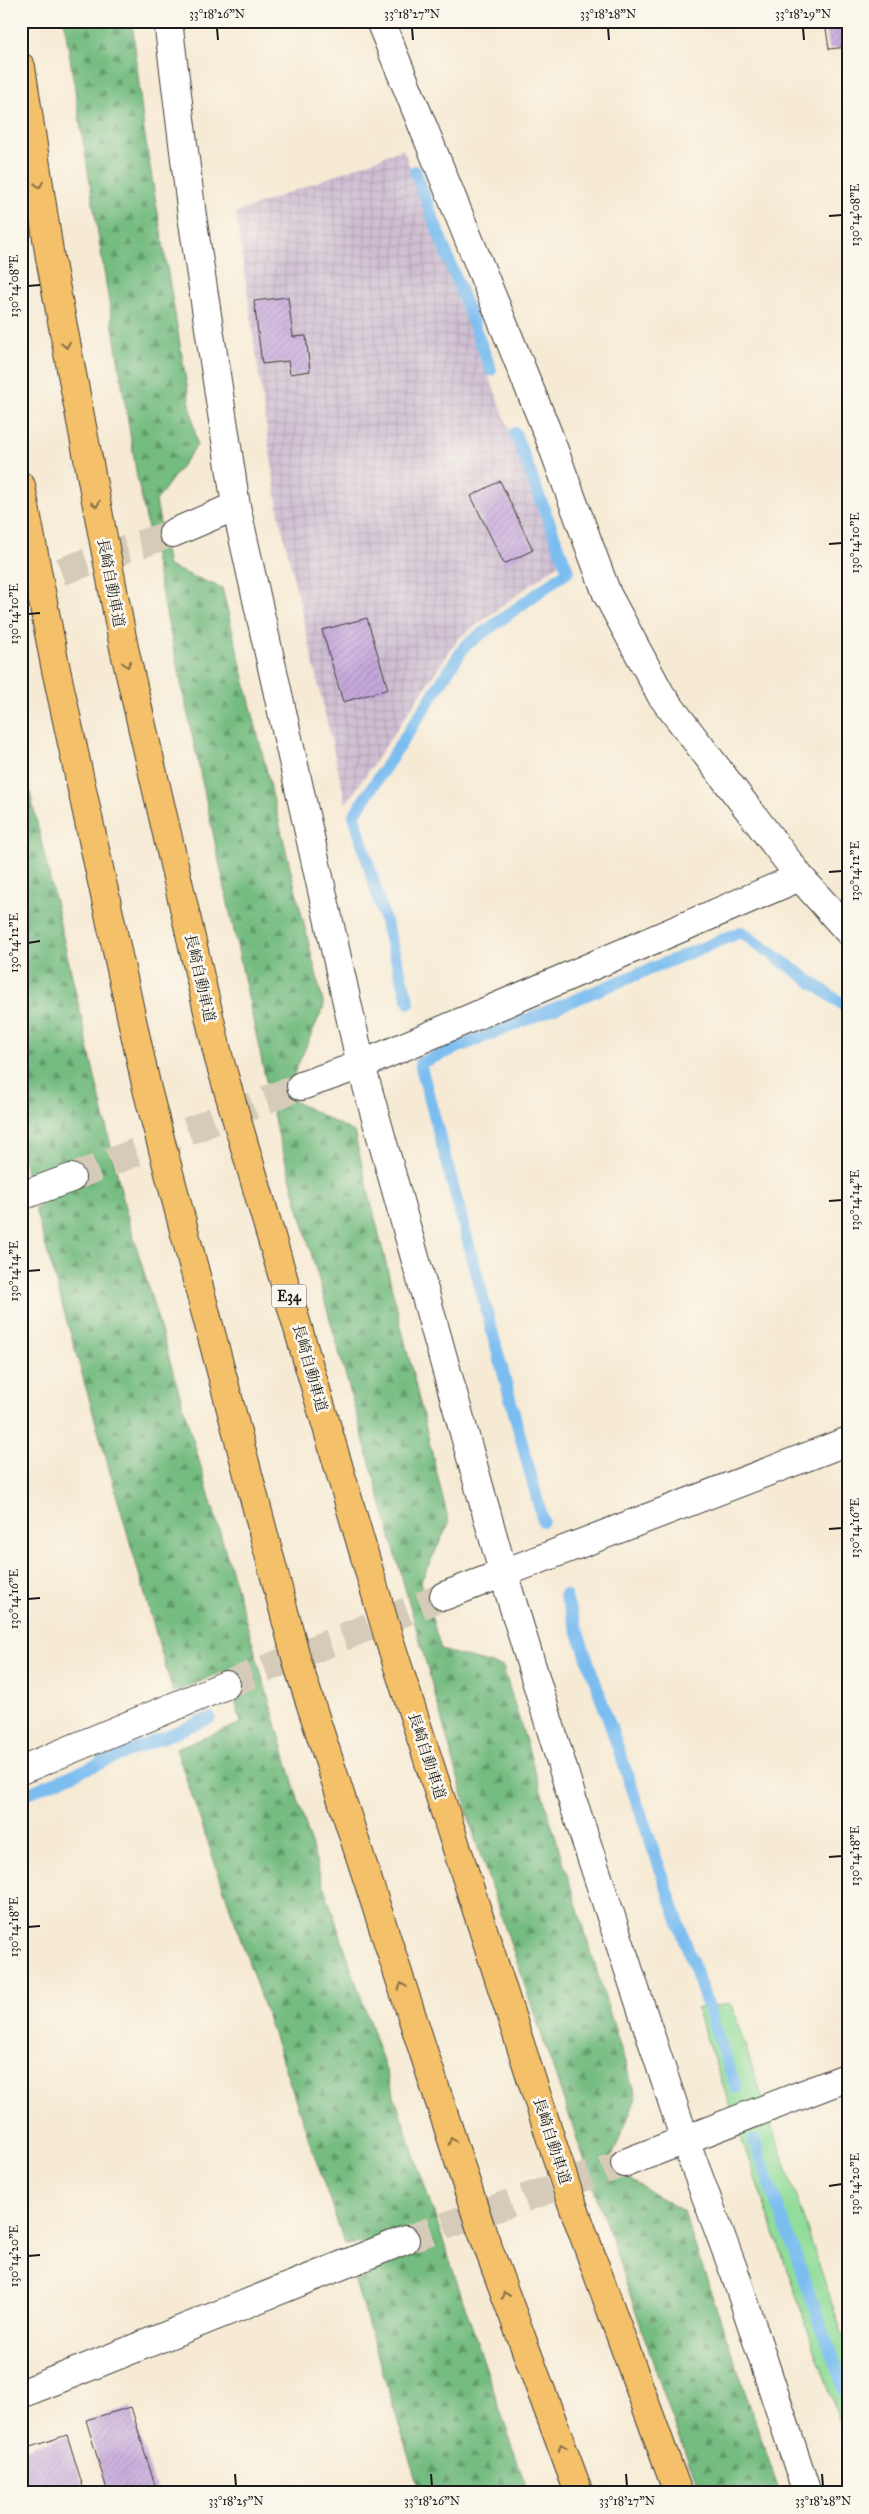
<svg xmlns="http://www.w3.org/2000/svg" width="869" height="2514" viewBox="0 0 869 2514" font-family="'IM FELL Great Primer','Noto Serif JP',serif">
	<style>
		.industrial { fill: url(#industrial-grid) }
		.green { fill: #90dc99; stroke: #567c5a }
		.forest { fill: url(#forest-firs); stroke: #486c4e }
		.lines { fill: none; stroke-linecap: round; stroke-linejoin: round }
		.stream { stroke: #7bbdf0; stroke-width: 12 }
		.building { fill: url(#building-hatch) }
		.minor-tunnel { stroke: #d5cbb8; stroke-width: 28; stroke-dasharray: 28 14; stroke-linecap: butt }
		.minor-casing { stroke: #3d3b38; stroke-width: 30 }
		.highway-casing { stroke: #3d3b38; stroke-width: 30 }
		.minor { stroke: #fff; stroke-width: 28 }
		.highway { stroke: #f4c16b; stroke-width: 28 }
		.oneway { stroke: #886e44 }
		.ticks { fill: none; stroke: #1c1c1c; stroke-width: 2 }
		.labels { text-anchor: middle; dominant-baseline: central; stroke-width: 5; stroke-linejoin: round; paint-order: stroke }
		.shield { fill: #fbf7ec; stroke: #5f5e5a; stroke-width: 1 }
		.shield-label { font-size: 14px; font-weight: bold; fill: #1c1c1c }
		.street-label { font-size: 15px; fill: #1c1c1c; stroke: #fbf7ec }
		.neatline { fill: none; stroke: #1c1c1c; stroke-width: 2 }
		.ticks-label { font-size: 12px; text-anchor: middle; fill: #1c1c1c }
	</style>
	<defs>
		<pattern id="industrial-grid" width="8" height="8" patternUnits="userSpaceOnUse" patternTransform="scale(1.25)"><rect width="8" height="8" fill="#cebed2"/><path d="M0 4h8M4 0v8" fill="none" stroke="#b0a3b4"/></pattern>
		<pattern id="forest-firs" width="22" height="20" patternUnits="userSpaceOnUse" patternTransform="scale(1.25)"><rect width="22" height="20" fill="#74bc81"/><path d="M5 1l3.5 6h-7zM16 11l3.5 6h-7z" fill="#5e9869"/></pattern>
		<pattern id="building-hatch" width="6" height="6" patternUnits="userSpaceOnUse" patternTransform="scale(1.25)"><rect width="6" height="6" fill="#c5a7dc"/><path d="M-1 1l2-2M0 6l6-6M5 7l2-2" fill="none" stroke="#a98fbc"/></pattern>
	</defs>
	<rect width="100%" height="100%" fill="#fbf7ec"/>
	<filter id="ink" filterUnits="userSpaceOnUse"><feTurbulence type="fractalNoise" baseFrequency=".02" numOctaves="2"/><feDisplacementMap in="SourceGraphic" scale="10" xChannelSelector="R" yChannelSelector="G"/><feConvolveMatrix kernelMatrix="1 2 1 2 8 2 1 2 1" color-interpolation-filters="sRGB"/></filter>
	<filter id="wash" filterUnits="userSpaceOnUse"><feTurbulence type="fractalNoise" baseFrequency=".0096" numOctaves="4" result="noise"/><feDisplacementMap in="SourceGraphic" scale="20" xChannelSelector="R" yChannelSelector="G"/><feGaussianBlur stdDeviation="1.12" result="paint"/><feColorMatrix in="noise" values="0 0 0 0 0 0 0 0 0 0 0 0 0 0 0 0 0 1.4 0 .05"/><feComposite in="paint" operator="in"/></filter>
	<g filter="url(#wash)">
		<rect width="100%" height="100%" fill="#f6ead4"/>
		<path class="industrial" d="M403,149l157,414 -102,76 -112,165 -67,-289 -43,-302z"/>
		<path class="green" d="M731,2004l117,347v94l-152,-437z"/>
		<path class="forest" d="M64,21h68l12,110 53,314 -41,56 12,65 54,22 102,418 -40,90 70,36 95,391 -28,58 20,69 62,17 133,431 -28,69 75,44 97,282h-79l-31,-81 -194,-570 -201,-719 -138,-646z
			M21,753l103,451 197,674 207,615h-108l-65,-211 72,-45 -82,8 -169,-496 65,-26 -14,-53 -54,23 -138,-484 48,-31 -56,-2 -6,-27z"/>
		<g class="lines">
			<path class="stream" d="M415,171l76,199
				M409,1003l-55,-188 111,-169 103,-75 -53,-138
				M543,1521l-123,-458 321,-131 107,76
				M565,1595l171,493
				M21,1796l189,-78
				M754,2140l94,260"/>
		</g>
		<g id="blocks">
			<path class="building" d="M825,21h23v26l-19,2z
				M288,297l5,40 13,-1 4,35 -20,3 -2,-13 -26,3 -8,-63z
				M500,481l33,69 -29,14 -33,-68z
				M367,618l21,71 -45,13 -21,-72z
				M131,2407l25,82 -14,4h-34l-22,-73z
				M67,2435l18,58h-62l-2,-43z"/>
		</g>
	</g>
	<g filter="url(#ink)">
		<use href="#blocks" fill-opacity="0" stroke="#3d3b38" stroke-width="1"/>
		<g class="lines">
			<path class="minor-tunnel" d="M21,585l152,-52
				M71,1178l230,-92
				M226,1685l218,-89
				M405,2240l220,-77"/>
			<defs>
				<path id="minor" d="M168,21l24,195 44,290 125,559 142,507 72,236 110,332 50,134 72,219
					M380,21l168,413 59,160 54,101 139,182 48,54
					M173,533l63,-27
					M301,1086l60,-21 439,-188
					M21,1196l50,-18
					M444,1596l404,-155
					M21,1770l205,-85
					M625,2163l223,-86
					M21,2394l384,-154"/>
				<path id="highway" d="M21,67l29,191 74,390 95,411 170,580 180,556 109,298
					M21,486l34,179 92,424 151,576 182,561 99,267"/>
			</defs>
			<use href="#minor" class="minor-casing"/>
			<use href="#highway" class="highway-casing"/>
			<use href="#minor" class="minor"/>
			<use href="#highway" class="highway"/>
		</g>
		<defs><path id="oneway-chevron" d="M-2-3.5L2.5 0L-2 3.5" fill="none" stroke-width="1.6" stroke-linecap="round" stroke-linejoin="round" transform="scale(1.25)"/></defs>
		<g class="oneway">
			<use href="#oneway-chevron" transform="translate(39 185) rotate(81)"/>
			<use href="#oneway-chevron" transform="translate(66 345) rotate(79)"/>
			<use href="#oneway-chevron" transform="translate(96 504) rotate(79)"/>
			<use href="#oneway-chevron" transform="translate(127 664) rotate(77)"/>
			<use href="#oneway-chevron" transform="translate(402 1986) rotate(-108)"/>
			<use href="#oneway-chevron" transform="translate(452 2141) rotate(-108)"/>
			<use href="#oneway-chevron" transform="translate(505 2295) rotate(-110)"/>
			<use href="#oneway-chevron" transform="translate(562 2447) rotate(-110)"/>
		</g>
	</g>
	<path class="ticks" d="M217,28l1,12M412,28l1,12M608,28l1,12M803,28l1,12M829,216l13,-1M28,286l12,-1M829,544l13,-1M28,614l12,-1M829,872l13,-1M28,943l12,-2M829,1201l13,-1M28,1271l12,-1M829,1529l13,-1M28,1599l12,-1M829,1857l13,-1M28,1927l12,-1M829,2186l13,-2M28,2256l12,-1M235,2474l1,12M431,2474l1,12M626,2474l1,12M822,2474l1,12"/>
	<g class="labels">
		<rect class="shield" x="271.5" y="1284.5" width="35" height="23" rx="4"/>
		<g class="shield-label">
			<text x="289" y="1296">E34</text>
		</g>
		<g class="street-label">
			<text transform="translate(111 583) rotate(79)">長崎自動車道</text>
			<text transform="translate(200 978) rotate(77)">長崎自動車道</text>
			<text transform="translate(310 1368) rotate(74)">長崎自動車道</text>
			<text transform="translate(427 1756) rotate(72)">長崎自動車道</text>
			<text transform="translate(552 2141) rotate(72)">長崎自動車道</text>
		</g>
	</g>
	<rect width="869" height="2514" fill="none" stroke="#fbf7ec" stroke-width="55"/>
	<rect x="28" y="28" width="814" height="2458" class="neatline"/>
	<g class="ticks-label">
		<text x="217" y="18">33°18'26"N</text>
		<text x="412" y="18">33°18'27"N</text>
		<text x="608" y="18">33°18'28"N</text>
		<text x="803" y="18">33°18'29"N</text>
		<text transform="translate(855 215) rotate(-90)" y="4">130°14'08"E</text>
		<text transform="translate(14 286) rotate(-90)" y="4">130°14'08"E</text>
		<text transform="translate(855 543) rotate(-90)" y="4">130°14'10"E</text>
		<text transform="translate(14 614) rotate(-90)" y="4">130°14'10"E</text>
		<text transform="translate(855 871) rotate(-90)" y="4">130°14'12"E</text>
		<text transform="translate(14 943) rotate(-90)" y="4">130°14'12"E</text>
		<text transform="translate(855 1200) rotate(-90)" y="4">130°14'14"E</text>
		<text transform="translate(14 1271) rotate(-90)" y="4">130°14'14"E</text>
		<text transform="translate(855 1528) rotate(-90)" y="4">130°14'16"E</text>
		<text transform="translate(14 1599) rotate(-90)" y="4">130°14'16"E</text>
		<text transform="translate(855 1856) rotate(-90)" y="4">130°14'18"E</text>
		<text transform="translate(14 1927) rotate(-90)" y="4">130°14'18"E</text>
		<text transform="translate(855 2184) rotate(-90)" y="4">130°14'20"E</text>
		<text transform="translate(14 2256) rotate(-90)" y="4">130°14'20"E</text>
		<text x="236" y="2505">33°18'25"N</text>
		<text x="432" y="2505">33°18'26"N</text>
		<text x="627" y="2505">33°18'27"N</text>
		<text x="823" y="2505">33°18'28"N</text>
	</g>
</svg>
